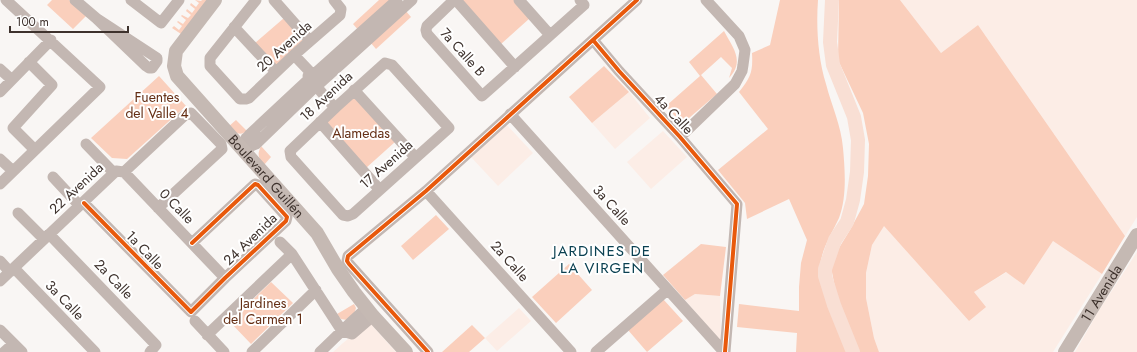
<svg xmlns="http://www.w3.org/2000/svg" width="1137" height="352" viewBox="0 0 1137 352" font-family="Jost,sans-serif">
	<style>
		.built { fill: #fcede6 }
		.green { fill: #facfbc }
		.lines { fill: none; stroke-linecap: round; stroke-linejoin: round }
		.river { stroke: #f9dfd4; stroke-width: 14 }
		.minor { stroke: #c3b7b2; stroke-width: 11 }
		.major { stroke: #c5b9b3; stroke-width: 14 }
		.cycleway-casing { stroke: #fff; stroke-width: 6 }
		.cycleway { stroke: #e8590c; stroke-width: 4 }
		.labels { text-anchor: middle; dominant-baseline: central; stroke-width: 4; stroke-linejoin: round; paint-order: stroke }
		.street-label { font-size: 14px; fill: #3e322d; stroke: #fff }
		.park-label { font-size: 14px; fill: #642e14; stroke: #fff }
		.neighbourhood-label { font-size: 15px; letter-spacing: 1px; fill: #0a4051; stroke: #fff }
	</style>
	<rect width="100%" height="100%" fill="#f9f6f4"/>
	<path class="built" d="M900,0h237v217l-12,19 -147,-211 -37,28z
		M629,92l21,26 -35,31 -23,-26z
		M506,124l27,29 -35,33 -28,-30z
		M663,131l24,26 -36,32 -24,-27z
		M884,225l85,96 5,-29 33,-20 17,13 29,-44 49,33 -49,78h-174l-5,-14 -8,-40v-25l6,-28z
		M1137,252v100h-62l23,-40z
		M695,294l25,2 1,46 -36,-42z
		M519,308l12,13 -34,30 -12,-13z
		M369,322l27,30h-63l10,-9z"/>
	<path class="green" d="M52,0h17l17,16 -13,13 -26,-24z
		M195,0l6,1 1,-1h6l-27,34 -9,-6 2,-2 5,4 3,-4 -5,-4 1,-1 5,3 3,-4 -5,-4 1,-1 6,3 3,-3 -5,-4 1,-2 5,4 3,-4 -5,-4 1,-2 5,4 3,-4z
		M379,0h14l-34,31 -6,-7z
		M462,0h52l16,18 -29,26z
		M780,0h38c-2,27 0,58 8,84 6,23 15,41 17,64 2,22 4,49 -4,70 -7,15 -17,30 -19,48 -2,23 18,64 27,86h-51l1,-19 -60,-6 2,-23 60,7v-24l2,-24 6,-23 -18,-41 -42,20 -2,-16 -27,-33 50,-41 -29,-37c12,-15 14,-20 13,-39l18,-8z
		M839,0h61l41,53 37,-28 147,211 -23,38 -49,-33 -29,44 -18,-13 -32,20 12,15 -17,14 -85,-95 -12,19 -6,28v25l8,40 5,14h-21l-21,-54 -6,-31 3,-11 16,-26 14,-26 4,-28 1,-32 -6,-31 -25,-53z
		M405,10l6,7 -35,32 -6,-7z
		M284,18l21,23 -29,26 -21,-24z
		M724,31c9,17 21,30 5,47l3,-10 -11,-11 -20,18 16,19 -35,30 -16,-18 34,-30 -11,-14z
		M604,66l25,26 -37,31 -23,-26z
		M159,76l27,30 -59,53 -15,-1 -21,-20z
		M354,97l41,45 -29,26 -41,-45z
		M236,120l11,11c-8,6 -12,1 -19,-4z
		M261,146l10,11 -7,8c-6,-8 -7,-10 -3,-19z
		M436,215l13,14 -36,31 -12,-14z
		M701,244l25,3 -6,49 -25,-2 -10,6 -22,-25z
		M569,264l23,26 -36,33 -24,-26z
		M271,282l22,21 -42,41 -21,-22z
		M663,299l20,22 -36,31 -19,-22z
		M354,304l2,4 -2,6 -7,6 -6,-1 -4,-5z
		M472,325l13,13 -16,14h-27z"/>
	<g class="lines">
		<path class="river" d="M832,0l-2,42 3,23 21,52 4,23 -1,32 -4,28 -6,22 -12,18 -10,29v7l9,29 19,47"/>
		<path class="minor" d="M75,0l21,18 50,48 3,2h3l5,-7v-3l-61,-40
			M131,0l30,23 18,-23
			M256,0l-46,58v8l30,33h6l3,-1 45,-43 46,-40 1,-6 -7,-9
			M274,0l36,41
			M454,0l-27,26 -1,4 1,4 55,62 102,-91 -4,-5
			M456,0l59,67
			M519,0l31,35
			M234,27l42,45
			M593,40l26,31 61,66 57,67 -12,148
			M294,55l19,20 84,-75
			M29,62l23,23 -39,43 22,22
			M385,63l7,2 57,63 -96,86 -5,2 -5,-1 -52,-58 -1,-6 45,-43z
			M0,69l11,10
			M320,83l1,-6 -5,-3 -5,3 -3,6 3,4 7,-2 94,-85
			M354,90l61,67
			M0,92l51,-52
			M510,114l214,238
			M320,122l59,67
			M249,135l61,-57 -2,-2
			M680,137l55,-53 7,-13 1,-6 2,-15 -6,-14 -33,-36
			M257,143l1,-6 -5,-3 -7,4 -1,5 1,3 3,1 7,-3 60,-58 19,22
			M86,144l28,29
			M0,159l13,12
			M124,172l101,106
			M53,177l26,28
			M0,184l100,-97 -94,-87
			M426,191l145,161
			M84,203l107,109 34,-34 61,-57 1,-4 -29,-32 -3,-1 -63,59
			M18,213l26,26
			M49,234l107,111 -6,7
			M280,242l12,12 50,77 10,3 21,-18
			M0,261l10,11
			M14,268l81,84
			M0,281l116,-110 8,1 61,-57 6,-2 30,31 1,5 -64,59
			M195,321l29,31
			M0,330l22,22
			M207,335l85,-81
			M4,352l9,-8
			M252,352l64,-62
			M320,352c16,-15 30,-30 47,-44
			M428,352l-79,-88 -2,-3 1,-5 78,-65 211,-191
			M596,352l71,-62"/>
		<g class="major">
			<path id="s1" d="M215,0l-39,51 -2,15 3,10 140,157 21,36 16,23 19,24 33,36"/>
			<path id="s2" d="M1065,352l72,-117"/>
		</g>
		<defs>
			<path id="cycleway" d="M593,40l26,31 61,66 57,67 -12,148
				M84,203l107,109 34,-34 61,-57 1,-4 -29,-32 -3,-1 -63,59
				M428,352l-79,-88 -2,-3 1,-5 78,-65 211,-191"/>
		</defs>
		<use href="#cycleway" class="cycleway-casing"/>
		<use href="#cycleway" class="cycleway"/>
	</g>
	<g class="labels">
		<g class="street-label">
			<text transform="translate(284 46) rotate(-42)">20 Avenida</text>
			<text transform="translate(463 52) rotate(48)">7a Calle B</text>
			<text transform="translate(326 96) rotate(-43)">18 Avenida</text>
			<text transform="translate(674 114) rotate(47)">4a Calle</text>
			<text transform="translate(386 164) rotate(-42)">17 Avenida</text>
			<text stroke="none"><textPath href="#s1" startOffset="224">Boulevard Guillén</textPath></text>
			<text transform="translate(76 188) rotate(-43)">22 Avenida</text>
			<text transform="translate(612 205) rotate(48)">3a Calle</text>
			<text transform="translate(177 206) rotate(46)">0 Calle</text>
			<text transform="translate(250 239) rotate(-44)">24 Avenida</text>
			<text transform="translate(145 250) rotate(46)">1a Calle</text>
			<text transform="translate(510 261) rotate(48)">2a Calle</text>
			<text transform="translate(114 279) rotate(46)">2a Calle</text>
			<text stroke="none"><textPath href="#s2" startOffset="69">11 Avenida</textPath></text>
			<text transform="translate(65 300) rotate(46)">3a Calle</text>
		</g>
		<g class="park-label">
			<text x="157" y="97">Fuentes<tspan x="157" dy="16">del Valle 4</tspan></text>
			<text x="361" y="133">Alamedas</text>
			<text x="263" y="303">Jardines<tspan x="263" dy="16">del Carmen 1</tspan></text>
		</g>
		<g class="neighbourhood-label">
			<text x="602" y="251">JARDINES DE<tspan x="602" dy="17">LA VIRGEN</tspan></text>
		</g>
	</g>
	<path d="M10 26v6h118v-6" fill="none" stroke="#3e322d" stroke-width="2"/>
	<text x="16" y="26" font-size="12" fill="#3e322d" stroke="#ffffff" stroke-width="3" paint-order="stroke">100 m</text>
</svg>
